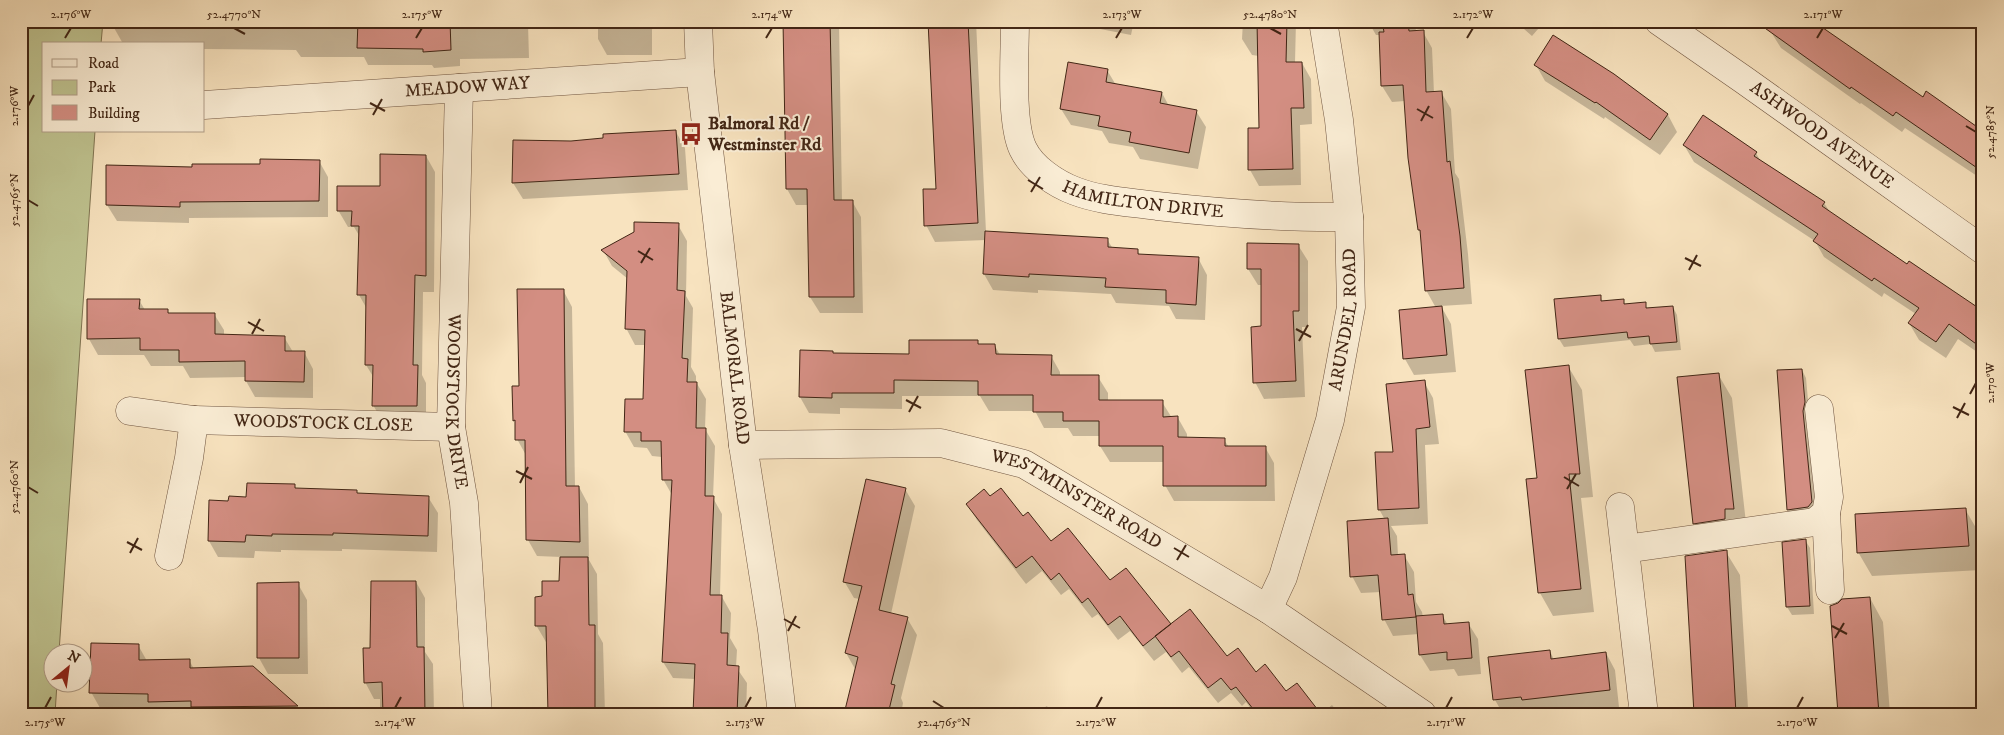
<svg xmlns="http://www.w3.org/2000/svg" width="2004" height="735" viewBox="0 0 2004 735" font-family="'IM FELL DW Pica',serif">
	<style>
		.green { fill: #bfc390; stroke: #807452 }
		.shadow { fill: #0003 }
		.building { fill: #d38e82; stroke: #422615 }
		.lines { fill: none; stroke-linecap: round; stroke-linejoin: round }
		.minor-casing { stroke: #705540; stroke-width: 29 }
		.minor { stroke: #faedd5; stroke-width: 28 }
		.ticks { fill: none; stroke: #422615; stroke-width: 2 }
		.labels { text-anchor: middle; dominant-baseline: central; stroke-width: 4; stroke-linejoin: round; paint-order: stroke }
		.street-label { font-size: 18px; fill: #422615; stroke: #faedd5 }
		.poi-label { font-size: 18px; font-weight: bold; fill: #422615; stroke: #faedd5; text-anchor: start }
		.neatline { fill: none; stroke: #422615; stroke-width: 2 }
		.ticks-label { font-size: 12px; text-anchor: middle; fill: #422615 }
	</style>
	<rect width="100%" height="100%" fill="#f8e3bf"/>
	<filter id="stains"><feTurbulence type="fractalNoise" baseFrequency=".004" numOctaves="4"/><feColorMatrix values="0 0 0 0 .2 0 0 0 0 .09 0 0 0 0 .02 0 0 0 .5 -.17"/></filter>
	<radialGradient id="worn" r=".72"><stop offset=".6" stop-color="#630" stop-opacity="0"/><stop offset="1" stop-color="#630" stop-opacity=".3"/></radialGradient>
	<path class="green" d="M21,21h82l-2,23h-57v87h51l-36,521h-7v30l5,1 -2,31h-34z"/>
	<path class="shadow" d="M113,21h414l1,3 1,34 -69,1v7l-26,2 -2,-3h-64l-4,-8h-63l-5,-7 -92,-1v-5l-82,-2 -9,-16z
		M598,21h54v34h-45l-9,-16z
		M784,21h55l3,180h10l9,16 2,96h-43l-10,-16 -1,-92h-13l-9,-16z
		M929,21h47l10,211 121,7 6,10 24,1 3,5 58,3 9,17 -2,45 -29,-1 -7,-13 -53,-3 -5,-9 -73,-4v3l-45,-3 -9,-16 2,-34 -51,2 -9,-17 11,-35z
		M1087,21h47l-3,14 -41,-8z
		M1243,21h53l-1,42h7l9,16 1,45 -12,1 1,60 -42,1 -9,-16 11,-41 -2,-73 -7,-1 -10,-16z
		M1368,21h47l1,11h7l9,16 2,45 7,-1 10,17 4,64 4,6 9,75 4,50 -31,2 10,18 5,48 -42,3 -9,-16 -5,-48 36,-3 -10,-18 -5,-57 -2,-3 -14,-129 -13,1 -10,-16 -2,-51h-4z
		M1515,21h30l-13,15z
		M1771,32l152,67 60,32v49l-78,-52 -3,4 -41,-29 -1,1 -79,-56z
		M1536,65l77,10 55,40 9,17 -17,23 -55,-38 -1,2 -59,-38z
		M1107,70l9,15 46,8 7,13 27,5 10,16 -8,42 -58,-10 -7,-12 -24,-4 -7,-12 -31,-6 -10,-16z
		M676,132l9,16 3,42 -165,9 -10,-16 1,-42 57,1z
		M1684,145l72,8 5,9 63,41 6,9 78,53 69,44 3,-4 3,2v49l-25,-17 -12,19 -27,-18 -10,-17 7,-9 -32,-21 -2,4 -58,-40 -9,-16 -121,-79z
		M426,156l9,16 -1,120h-11l-1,83 4,8v39h-43l-10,-17 1,-27 -8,-13 1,-56 -8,-14 1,-58 -6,-10h-6l-10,-17 43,-23z
		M319,161l9,16v40l-139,1v5l-72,-2 -10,-16 86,-36z
		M678,225l9,16 -1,55 7,12 -2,59 5,9v6l10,17 -1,30 10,17 -2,52 9,16 -2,83h2l9,16 -1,25 7,12 -1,17 11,16 -1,31h-52l1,-35 -22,-1 -10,-16 9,-167 -9,-16 -1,-22 -10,-1 -5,-8 -13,-1 -9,-16 19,-31 2,-55h-11l-9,-17 2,-49 -16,-13 -9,-16z
		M1298,245l10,16v66h-6l3,70 -41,2 -9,-17 7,-55v-42h-4l-10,-16z
		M563,290l9,17 3,180h4l9,17 1,56 8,14 1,60 5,9 2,71h-55l-2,-72h-2l-10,-17 25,-43v-25l-24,-1 -9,-16 -1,-83 -10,-18v-14l-3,-5 6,-32z
		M1600,296l3,6 20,-2 3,6 19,-2 3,6 25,-3 4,8 4,35 -26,2 -4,-8 -17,2 -4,-6 -66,7 -5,-8z
		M139,300l6,10h22l3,5 44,-1 10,16v5l60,2 9,15h11l9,17v29l-58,-1 -9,-16v-4l-56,1 -7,-12h-32l-7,-11h-46l-9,-16z
		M977,341l3,5h15l5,9 51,1 9,16v4l38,1 10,16v9h54l10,16h6l9,16v5l37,1 5,7h36l9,16 1,38h-101l-9,-16 -1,-23h-54l-10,-16v-10h-27l-5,-8h-24l-9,-17h-46l-9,-15h-78v13l-62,-1v6l-31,-1 -9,-16 33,-43 77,1z
		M1568,366l14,24 11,107 -12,1 13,114 -41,4 -13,-23 -1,-114z
		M1802,370l4,8 3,33 -2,9 9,93 -23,5 -5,-8z
		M1718,374l14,24 15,134 -39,15 -14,-24z
		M1424,382l9,16 6,46 -14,1 3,79 -37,2 6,10 1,20 6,-1 10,17 2,30 6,10 1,5 19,-2 6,10 20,-2 10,16 3,35 -23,2 -4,-7 -24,2 -10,-16 -1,-21 -26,2 -9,-17 -3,-27 -20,1 -9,-17 33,-56 -6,-11 15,-56z
		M294,485l3,5 131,7 10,16 -1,39 -95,-3v2l-61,-1v2l-26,-1 -1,7 -36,-1 -9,-16 21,-39z
		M905,489l10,17 -24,108 16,4 10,17 -16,63 2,5 -2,11h-56l10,-45 -9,-16 14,-54 -6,-1 -10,-17z
		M990,498l33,19 28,26 59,39 61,44 85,48 63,40h-64l-9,-12 -4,4 -11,-13 -13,10 -29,-36 -7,6 -16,-21 -12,9 -24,-30 -12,9 -20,-26 -6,4 -23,-29 -8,6 -19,-24 -16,13 -49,-64 -10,-16z
		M1965,509l14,24 2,37 -109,6 -14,-24z
		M1805,540l5,8 4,66 -22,1 -5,-8 -4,-63z
		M1726,552l14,23 8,133 3,6h-56z
		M416,582l9,16v54l8,12 1,50h-54v-15h-6l-9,-17 7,-33z
		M298,584l9,16 1,74h-40l-9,-16z
		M1983,590v74l-6,-73z
		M1870,598l13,24 7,92h-50z
		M138,645l9,16 42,-1 5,9 59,-2 44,40 4,7h-144l-3,-5 -54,-1 -9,-16z
		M1550,651l4,9 52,-7 9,17 4,37 -68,7h-48l-8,-14z
		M1332,705l7,9h-18z
		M1047,706l4,8h-18z"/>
	<path class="building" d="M358,21h92l1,29 -28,2v-3l-66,-1z
		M783,21h47l4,179h19l1,97h-45l-2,-108h-21z
		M928,21h40l10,202 -54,3 -1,-37h13z
		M1257,21h30l-1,41h16l2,46h-13l2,61 -45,1v-42h11z
		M1382,21h26l1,10 15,-1 2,62 16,-1 5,71 3,-1 10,75 4,52 -39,3 -5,-61h-2l-10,-72 -5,-73 -22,1 -2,-54h5z
		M1755,21h58l110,76 3,-6 57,40v41l-87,-60 -3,4 -42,-29 -1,2z
		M1553,35l61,39 54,40 -18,26 -54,-38 -1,1 -61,-38z
		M1068,62l40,7 -2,13 56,10 -2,11 37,7 -8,43 -60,-11 2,-10 -33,-6 2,-10 -40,-7z
		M1703,115l54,37 -3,4 71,46 -3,4 85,58 2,-3 74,50v38l-34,-25 -13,18 -28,-19 11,-15 -45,-30 -2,3 -59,-40 5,-7 -135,-89z
		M676,130l3,44 -167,9 1,-43 58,1 32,-3v-4z
		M380,154l46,1v121l-11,-1 -2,90h5l-1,41h-45l1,-41h-8l1,-70h-9l2,-69h-8l1,-15h-15v-25h43z
		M260,159l60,1 -1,41 -139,1v5l-74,-2v-40l86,2v-3h68z
		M634,222l45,1 -2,67 8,1 -3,67 6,1 -1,23h10l-1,46h10l-1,68h9l-4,99h12l-1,38h7l-1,32 12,1 -2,48h-44l2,-50 -33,-2 10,-182h-10l-1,-39h-20v-9h-17l1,-33h18l2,-69 -20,-1 2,-58 -26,-21 33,-18z
		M985,231l123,7v9l30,2v5l61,3 -3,48 -30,-2v-13l-61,-3 1,-9 -77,-4v3l-46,-3z
		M1247,243l52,1v67h-6l3,70 -43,2 -2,-56 10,-1v-57h-14z
		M517,289h47l2,197h13l1,56 -54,-2 -1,-100h-10v-20l-2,1 -1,-35h7z
		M1601,295v6l23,-2v5l22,-2v6l27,-2 4,36 -27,2 -1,-8 -21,2 -1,-6 -69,7 -4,-40z
		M87,299h53l-1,10h29v4h47v21l70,2v15h20l-1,31 -59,-1v-20l-66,1v-12h-39v-12l-53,1z
		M1442,306l5,49 -44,4 -4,-49z
		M909,340h69v4h17l1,10 56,1 -1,20h48v25h64v17l15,-1v21l47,1v8h41v40h-103v-40h-64v-25h-36v-9h-30v-17h-55v-14l-84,-1v13h-62v5l-33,-1 1,-47 33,1v2l76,1z
		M1569,365l11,109h-11l12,115 -43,4 -12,-114 11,-1 -12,-108z
		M1802,369l3,33 -2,9 9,91 -4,5 -21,3 -10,-140z
		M1719,373l15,136h-9v10l-32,5 -16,-147z
		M1425,380l5,47 -14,2 3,79 -41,2 -3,-58h18l-7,-68z
		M866,479l40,9 -27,122 29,7 -17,67 4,1 -7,29h-44l14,-57 -13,-4 17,-67 -19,-4z
		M247,483l48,1v4l62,2v3l72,3 -1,40 -95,-3v2l-61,-1v2l-26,-1 -1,7 -37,-1 1,-41 19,1 1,-5 17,1z
		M1001,488l22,28 5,-4 23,29 17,-13 42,52 16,-12 45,56 -28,22 -23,-30 -12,9 -20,-27 -6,5 -23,-30 -8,7 -19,-24 -16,12 -50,-64 18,-15 6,7z
		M1966,508l3,38 -112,7 -2,-39z
		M1388,518l3,37 14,-1 3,41 5,-1 3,23 -34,3 -4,-45 -28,2 -3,-56z
		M1806,539l4,67 -24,1 -4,-65z
		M1727,550l9,164h-42l-9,-158z
		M560,557h28l1,68h6v89h-47l-2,-88h-11v-29l7,-1v-15h17z
		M371,581h45l1,66h7l1,67h-42l-1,-32 -18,1 -1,-35h7z
		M299,582v76h-42v-75z
		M1870,597l9,117h-41l-8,-108 8,-3 4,-4z
		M1190,609l37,47 11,-8 18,24 9,-8 21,27 11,-8 24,31h-64l-21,-27 -5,3 -10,-12 -13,10 -29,-37 -8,6 -16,-21z
		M1443,614l1,10 25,-2 3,36 -25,2v-8l-28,3 -3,-39z
		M91,643l48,1v16l51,-1v9l63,-2 45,40 -107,1v-6l-43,1v-8l-59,-1z
		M1550,650l1,9 55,-7 4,38 -88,10 -1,-3 -28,3 -5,-43z"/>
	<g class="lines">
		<defs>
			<g id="minor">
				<path id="s1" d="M698,21l2,51 43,373 29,185 10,84"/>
				<path id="s2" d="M1015,21c0,32 -5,101 8,128 9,19 33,35 52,42 26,10 54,11 82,15 63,7 128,12 192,11"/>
				<path id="s3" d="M1659,21l85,59 239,170"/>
				<path id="s4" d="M459,88l-8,339 13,76 14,211"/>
				<path id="s5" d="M204,105l496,-33"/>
				<path id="s6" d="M130,411l64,9 257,7"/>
				<path id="s7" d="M743,445l198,-2 83,21 244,145 154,105"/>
				<path d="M1620,507l23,199 -2,8"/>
				<path d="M1826,513l4,77"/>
				<path d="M1625,549l190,-27 11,-9 3,-16 -10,-88"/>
				<path d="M169,556l20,-98 5,-38"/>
				<path id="s8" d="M1268,609l15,-32 47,-157 21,-113 -2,-90 -10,-97 -16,-99"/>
			</g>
		</defs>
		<use href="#minor" class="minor-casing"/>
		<use href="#minor" class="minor"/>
	</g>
	<path class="ticks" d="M234,28l11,6M1270,28l11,6M65,38l6,-10M416,38l6,-10M766,38l6,-10M1116,38l6,-10M1467,38l6,-10M1817,38l6,-10M370,103l15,8M28,106l6,-11M1417,109l16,9M373,115l9,-16M1421,121l8,-15M1966,126l10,6M1028,180l15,9M1031,192l9,-15M28,200l10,6M638,251l15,9M1685,258l16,8M641,263l9,-15M1689,270l8,-15M248,322l16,9M1296,329l15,8M252,334l8,-15M1299,341l9,-16M1970,394l6,-11M906,400l15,8M1953,407l16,8M909,412l9,-16M1957,418l8,-15M516,471l16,8M1564,477l15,9M520,483l8,-16M28,487l10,6M1567,489l9,-15M127,542l15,8M1174,548l15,9M130,553l8,-15M1177,560l9,-15M784,619l16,9M1832,626l15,8M788,631l8,-15M1835,638l9,-15M933,701l11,7M45,708l6,-11M395,708l6,-11M745,708l6,-11M1096,708l6,-11M1446,708l6,-11M1797,708l6,-11"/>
	<defs>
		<symbol id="bus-bare" viewBox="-9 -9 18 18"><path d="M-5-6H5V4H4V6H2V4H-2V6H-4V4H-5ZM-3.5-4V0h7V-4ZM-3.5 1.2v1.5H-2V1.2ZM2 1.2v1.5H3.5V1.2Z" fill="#8f2418" stroke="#faedd5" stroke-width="2.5" paint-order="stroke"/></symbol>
	</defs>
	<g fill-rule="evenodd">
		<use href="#bus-bare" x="675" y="118" width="32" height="32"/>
	</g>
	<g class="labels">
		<g class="street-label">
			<text stroke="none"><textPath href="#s5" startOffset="264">MEADOW WAY</textPath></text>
			<text stroke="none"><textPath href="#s3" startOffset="199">ASHWOOD AVENUE</textPath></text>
			<text stroke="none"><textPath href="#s2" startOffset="266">HAMILTON DRIVE</textPath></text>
			<text stroke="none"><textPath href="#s8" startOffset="301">ARUNDEL ROAD</textPath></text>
			<text stroke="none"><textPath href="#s1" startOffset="349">BALMORAL ROAD</textPath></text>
			<text stroke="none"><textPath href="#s4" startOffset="314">WOODSTOCK DRIVE</textPath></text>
			<text stroke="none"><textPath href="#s6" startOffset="194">WOODSTOCK CLOSE</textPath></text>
			<text stroke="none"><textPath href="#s7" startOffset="346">WESTMINSTER ROAD</textPath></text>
		</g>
		<g class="poi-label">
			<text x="708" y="124">Balmoral Rd /<tspan x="708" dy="21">Westminster Rd</tspan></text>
		</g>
	</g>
	<rect width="2004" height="735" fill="none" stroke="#f8e3bf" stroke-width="55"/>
	<rect x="42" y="42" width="162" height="90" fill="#faedd5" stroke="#b09d88"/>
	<rect x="52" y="59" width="25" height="8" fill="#faedd5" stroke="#b09d88"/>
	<text x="88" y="68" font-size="15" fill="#422615">Road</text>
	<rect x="52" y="80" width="25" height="15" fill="#bfc390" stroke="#b09d88"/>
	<text x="88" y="92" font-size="15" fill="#422615">Park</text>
	<rect x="52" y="105" width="25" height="15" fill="#d38e82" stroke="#b09d88"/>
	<text x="88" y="118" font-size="15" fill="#422615">Building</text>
	<g transform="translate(68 668) rotate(29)"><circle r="24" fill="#faedd5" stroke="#b09d88"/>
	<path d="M0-4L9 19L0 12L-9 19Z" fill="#8f2418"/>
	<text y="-8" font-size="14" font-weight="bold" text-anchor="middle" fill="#422615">N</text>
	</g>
	<rect x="28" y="28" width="1948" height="680" class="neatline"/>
	<g class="ticks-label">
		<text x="71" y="18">2.176°W</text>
		<text x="234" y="18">52.4770°N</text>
		<text x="422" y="18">2.175°W</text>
		<text x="772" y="18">2.174°W</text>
		<text x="1122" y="18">2.173°W</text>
		<text x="1270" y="18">52.4780°N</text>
		<text x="1473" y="18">2.172°W</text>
		<text x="1823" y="18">2.171°W</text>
		<text transform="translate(14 106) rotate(-90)" y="4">2.176°W</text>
		<text transform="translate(1990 132) rotate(-90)" y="4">52.4785°N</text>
		<text transform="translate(14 200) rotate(-90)" y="4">52.4765°N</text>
		<text transform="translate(1990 383) rotate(-90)" y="4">2.170°W</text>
		<text transform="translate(14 487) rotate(-90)" y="4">52.4760°N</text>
		<text x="45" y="726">2.175°W</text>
		<text x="395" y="726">2.174°W</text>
		<text x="745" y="726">2.173°W</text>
		<text x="944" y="726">52.4765°N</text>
		<text x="1096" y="726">2.172°W</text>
		<text x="1446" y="726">2.171°W</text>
		<text x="1797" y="726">2.170°W</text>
	</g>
	<rect width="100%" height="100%" filter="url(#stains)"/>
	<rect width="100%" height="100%" fill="url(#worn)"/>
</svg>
